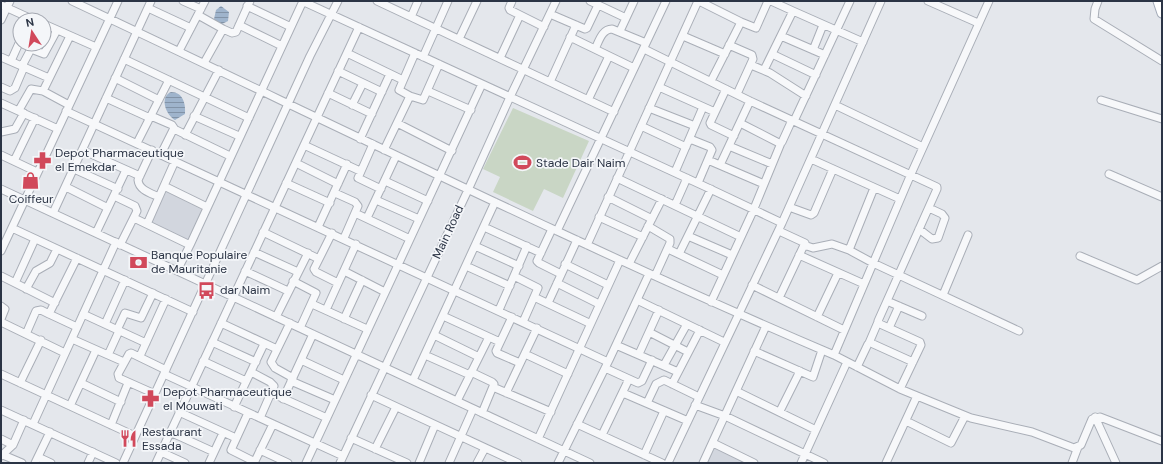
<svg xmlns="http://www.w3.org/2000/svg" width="1163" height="464" viewBox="0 0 1163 464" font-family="'DM Sans',sans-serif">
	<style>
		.built { fill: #d2d6de }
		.pitch { fill: #c9d6c5 }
		.water { fill: url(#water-rules) }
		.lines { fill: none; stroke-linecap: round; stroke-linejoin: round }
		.minor-casing { stroke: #a9aeb7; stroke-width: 9 }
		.major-casing { stroke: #a3abb8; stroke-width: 11 }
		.minor { stroke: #f7f8fa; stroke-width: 7 }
		.major { stroke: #fff; stroke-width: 9 }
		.labels { text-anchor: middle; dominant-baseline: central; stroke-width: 3.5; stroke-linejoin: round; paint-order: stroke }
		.poi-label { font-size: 12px; fill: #2b3445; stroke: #f4f6f9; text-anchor: start }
		.street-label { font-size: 12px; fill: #2b3445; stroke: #f4f6f9 }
	</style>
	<defs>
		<pattern id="water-rules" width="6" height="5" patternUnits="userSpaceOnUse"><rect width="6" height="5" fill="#9fb4cc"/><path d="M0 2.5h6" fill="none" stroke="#8293a7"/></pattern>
	</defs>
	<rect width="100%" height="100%" fill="#e4e7ec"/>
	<path class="built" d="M166,191l40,18 -16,34 -40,-19z
		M712,447l33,16h-41z"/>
	<path class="pitch" d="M513,108l76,33 -26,57 -19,-9 -11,22 -40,-19 7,-15 -17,-8z"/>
	<path class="water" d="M221,6l8,6 -1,9 -8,4 -6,-6 2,-9z
		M171,92c12,0 15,12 14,22l-10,6c-9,-5 -16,-23 -4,-28z"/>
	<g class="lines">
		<defs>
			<path id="minor" d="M72,1c253,119 504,244 762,354
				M183,1l18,8
				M302,1l404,186 76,36 -114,240
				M377,1l237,111
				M512,1l-3,7 1,2 34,17
				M590,1l36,17
				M699,1l42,21 15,6 12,-27
				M771,1l22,10
				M928,1l50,22
				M989,1l-78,173 -77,181 66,34 71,29 61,14 42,16 7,-3 11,-26 8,-2 62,24
				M1098,1l-3,8 -1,10 68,42
				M1,5l33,15
				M247,6l44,21
				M148,8l43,20
				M550,14l35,15 2,-1 11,-23
				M198,15l25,14 -19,34
				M411,17l7,-16
				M1,20l9,-19
				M44,24l52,23
				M239,25l43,21
				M223,29l9,4 4,-1 14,-31
				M620,31l14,-30
				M683,36l42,18
				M781,36l44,19
				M570,37l64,31
				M459,39l18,-38
				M729,45l23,10 1,4 -16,35
				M595,49c4,-8 7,-20 17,-20l34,14
				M644,49l106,52 187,86v2l-59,132 2,3 40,18 1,3 -21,44
				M813,50l10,-25
				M179,51l26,-50
				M347,53l56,27
				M772,54l44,21
				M1,57l48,21
				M423,57l25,-56
				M500,58l20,-43
				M124,59l125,59
				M11,61l9,-20
				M751,65l19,8 36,23
				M22,66l9,-17 13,5 13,-24
				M764,70l29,-59 70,31
				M338,71l44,21
				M115,78l44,22
				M711,81l30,-59
				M550,82l26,-57
				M1,87l9,4 5,-3 9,-21
				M659,87l56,25
				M726,89l-16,34 1,2 23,11
				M43,91l27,-55
				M428,91l43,19
				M328,93l44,21
				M410,96l13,4 16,-36
				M106,98l44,20
				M588,100l21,-44
				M1101,100l61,19
				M1,103l57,26
				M352,105l11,-22
				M835,105l88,42
				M649,108l46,18
				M19,110l12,-21 12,2 26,14
				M66,111l542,251
				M151,116l21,9 2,3 -13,26
				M194,116l45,20
				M794,121l56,-120
				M397,123l55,28
				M740,123l39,20 3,-1 10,-22
				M641,126l45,21
				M174,129l56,27
				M1,132l14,-3 9,-16
				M185,135l34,-65
				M360,139l30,-65
				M690,139l20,8 2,3 -14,33
				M137,143l32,-63
				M373,144l-15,34 23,11
				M304,145l56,26
				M729,146l43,18
				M82,150l58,26
				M152,150l-14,30c1,10 12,13 21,17
				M384,150l26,-54 -11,-6 16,-37
				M1,155l36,17
				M811,159l89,40
				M708,160l56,24
				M14,161l21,-43
				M296,163l42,21
				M720,165l30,-64
				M74,169l44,20
				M675,172l28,-65
				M1109,174l53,23
				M617,178l124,59
				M385,181l43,20
				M286,183l44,20
				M164,186l43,21
				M66,187l42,21
				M1,189l589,274
				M335,193l20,9 3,4 -14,32
				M114,196l21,10 2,5 -17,34
				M608,197l44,22
				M376,200l43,19
				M675,205l12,-27
				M789,207l22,8 3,-2 19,-44
				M53,213l98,-212
				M355,213l55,26
				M599,217l44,20
				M134,218l56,27
				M367,218l29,-62
				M782,223l99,-222
				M147,224l28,-63
				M648,226l22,13v4l-15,33
				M318,227l29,-63
				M484,227l57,26
				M12,228l181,84
				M552,229l-15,32 2,2 22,11
				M919,229l13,10 6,-1 7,-20 -3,-4 -13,-6
				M557,231l109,-230
				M779,231l26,12 -26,55
				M263,232l56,27
				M96,233l30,-63
				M332,233l-18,36 2,3 22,11
				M688,236l44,19
				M587,245l111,-244
				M804,245l9,3 19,-4 17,6 24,13 146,68
				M475,246l44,20
				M668,249l55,26
				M849,250l25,-62
				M1,251l117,-250
				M254,252l44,20
				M679,254l32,-65
				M799,255l65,29
				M1080,256l57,24 25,-14
				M77,258l-28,56 28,13
				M565,264l43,21
				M629,264l33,-65
				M466,266l44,20
				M177,271l13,-26 113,-244
				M245,271l43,20
				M344,271l41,21
				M1,276l54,27
				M514,276l24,12 -15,34
				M293,281l23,12 -16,35
				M15,283l20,-44
				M557,283l42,21
				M752,285l92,45
				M26,289l10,-18 14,-8 7,-14
				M943,295l25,-60
				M534,297l55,26
				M637,300l87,42
				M887,301l35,15
				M711,302l42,-91 28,-68
				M548,303l29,-63
				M312,304l55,25
				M1,306l4,3 -4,10
				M326,310l30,-66
				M499,310l28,-64
				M83,314l63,29
				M443,316l57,26
				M276,317l32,-64
				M512,317l-16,34 1,2 23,10
				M817,317l21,-44
				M344,319l18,-39
				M1,322l64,31
				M221,323l56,26
				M290,323l-19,39 4,6 18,10
				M105,324l20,-44
				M889,328l10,-22
				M117,330l8,-17 16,5 12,-25
				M649,332l39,20
				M26,334l10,-23 5,-1 8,4
				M434,335l45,22
				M72,339l36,16 11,-24
				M212,342l44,20
				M869,343l9,-21
				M616,345l62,27
				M754,351l59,26 9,-27
				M525,354l43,20
				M639,354l20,-44
				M108,355l16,7
				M425,355l45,20
				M140,356l26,-57
				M301,360l43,20
				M203,361l43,20
				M664,365l23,-41
				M857,367l11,-23 3,-1 42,19
				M605,368l33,15 4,-2 10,-21
				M251,372l19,10 4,4 -14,32
				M471,372l21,10 2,2 -12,29
				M1,374l134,62
				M164,374l179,82
				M413,380l82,-178
				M291,381l44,19
				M20,383l21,-43
				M81,383l40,19
				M672,384l28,-54
				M493,387l58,25
				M736,391l80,39
				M271,393l56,25
				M506,393l31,-65
				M623,393l65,28
				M155,394l-36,-16 -1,-4 11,-20 2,-1 35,17
				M371,395l147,68
				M283,399l30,-65
				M457,401l32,-64
				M647,403l9,-19 8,-4 35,17
				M695,405l30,11 99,47
				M70,406l26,-56
				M234,407l30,-63
				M1,410l115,53
				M780,411l20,-40
				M179,412l57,26
				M248,413l-17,37 24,12
				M1095,417l21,46
				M906,421l45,22 14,-27
				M33,424l83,-182
				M577,424l85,39
				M111,425l17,-42
				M170,432l44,20
				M602,435l27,-56
				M351,438l56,25
				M1,439l12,6
				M538,439l82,-179
				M713,443l41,20
				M375,449l21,-42
				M260,450l28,13
				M161,452l24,11
				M3,455l19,8
				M644,455l20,-44
				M1,456l12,-11 11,-25
				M38,457l13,6
				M35,463l15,-31
				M88,463l5,-11
				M123,463l187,-407 28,-55
				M156,463l203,-436
				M209,463l14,-30
				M254,463l19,-39
				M306,463l176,-379
				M340,463l128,-273 42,-93 46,-96
				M419,463l16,-38
				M449,463l24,-54
				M477,463l8,-15
				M558,463l51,-103 40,-86
				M703,463l63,-137
				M801,463l46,-101
				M886,463l31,-67
				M1072,463l6,-16"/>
			<path id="major" d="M1158,1l4,12"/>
		</defs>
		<use href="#minor" class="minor-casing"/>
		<use href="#major" class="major-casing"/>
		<use href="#minor" class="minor"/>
		<use href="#major" class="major"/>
	</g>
	<defs>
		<symbol id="pharmacy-bare" viewBox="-9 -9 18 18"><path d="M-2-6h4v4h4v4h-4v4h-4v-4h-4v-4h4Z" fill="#d1495b" stroke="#f4f6f9" stroke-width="2.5" paint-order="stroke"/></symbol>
		<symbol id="stadium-bare" viewBox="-9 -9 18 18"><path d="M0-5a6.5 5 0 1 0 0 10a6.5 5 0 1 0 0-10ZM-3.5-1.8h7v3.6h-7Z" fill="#d1495b" stroke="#f4f6f9" stroke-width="2.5" paint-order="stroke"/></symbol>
		<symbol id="shop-bare" viewBox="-9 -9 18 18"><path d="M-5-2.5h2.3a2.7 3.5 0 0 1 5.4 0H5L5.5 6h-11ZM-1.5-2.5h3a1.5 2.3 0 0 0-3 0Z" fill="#d1495b" stroke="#f4f6f9" stroke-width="2.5" paint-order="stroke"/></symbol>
		<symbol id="bank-bare" viewBox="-9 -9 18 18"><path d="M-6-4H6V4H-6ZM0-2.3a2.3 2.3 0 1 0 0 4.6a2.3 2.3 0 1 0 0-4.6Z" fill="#d1495b" stroke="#f4f6f9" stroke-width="2.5" paint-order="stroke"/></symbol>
		<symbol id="bus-bare" viewBox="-9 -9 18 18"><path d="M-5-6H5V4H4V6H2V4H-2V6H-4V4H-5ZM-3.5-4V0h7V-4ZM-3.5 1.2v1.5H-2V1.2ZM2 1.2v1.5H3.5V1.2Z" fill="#d1495b" stroke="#f4f6f9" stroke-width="2.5" paint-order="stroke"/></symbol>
		<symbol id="restaurant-bare" viewBox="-9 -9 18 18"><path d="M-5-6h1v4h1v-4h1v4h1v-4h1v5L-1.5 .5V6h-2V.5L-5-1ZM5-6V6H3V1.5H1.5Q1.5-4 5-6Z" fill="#d1495b" stroke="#f4f6f9" stroke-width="2.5" paint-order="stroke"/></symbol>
	</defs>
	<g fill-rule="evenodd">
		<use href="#pharmacy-bare" x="30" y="148" width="25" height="25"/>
		<use href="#stadium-bare" x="510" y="150" width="25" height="25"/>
		<use href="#shop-bare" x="18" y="168" width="25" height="25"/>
		<use href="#bank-bare" x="126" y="250" width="25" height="25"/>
		<use href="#bus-bare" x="194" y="278" width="25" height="25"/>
		<use href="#pharmacy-bare" x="138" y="386" width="25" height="25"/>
		<use href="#restaurant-bare" x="116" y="426" width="25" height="25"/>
	</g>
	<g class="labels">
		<g class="poi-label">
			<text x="55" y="153">Depot Pharmaceutique<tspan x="55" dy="14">el Emekdar</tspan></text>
			<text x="536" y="163">Stade Dair Naim</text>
			<text x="31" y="199" text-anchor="middle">Coiffeur</text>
			<text x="151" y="255">Banque Populaire<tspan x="151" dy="14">de Mauritanie</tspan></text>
			<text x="220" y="290">dar Naim</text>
			<text x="163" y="392">Depot Pharmaceutique<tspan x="163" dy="14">el Mouwati</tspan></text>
			<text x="142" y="432">Restaurant<tspan x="142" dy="14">Essada</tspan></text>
		</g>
		<g class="street-label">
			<text transform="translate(448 232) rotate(-65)">Main Road</text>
		</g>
	</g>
	<rect width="1163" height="464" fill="none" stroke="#2b3445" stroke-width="4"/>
	<g transform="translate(32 32) rotate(348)"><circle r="19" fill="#f4f6f9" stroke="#a4a8b1"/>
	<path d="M0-3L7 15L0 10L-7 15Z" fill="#d1495b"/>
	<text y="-6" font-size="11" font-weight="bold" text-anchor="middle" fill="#2b3445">N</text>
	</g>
</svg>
